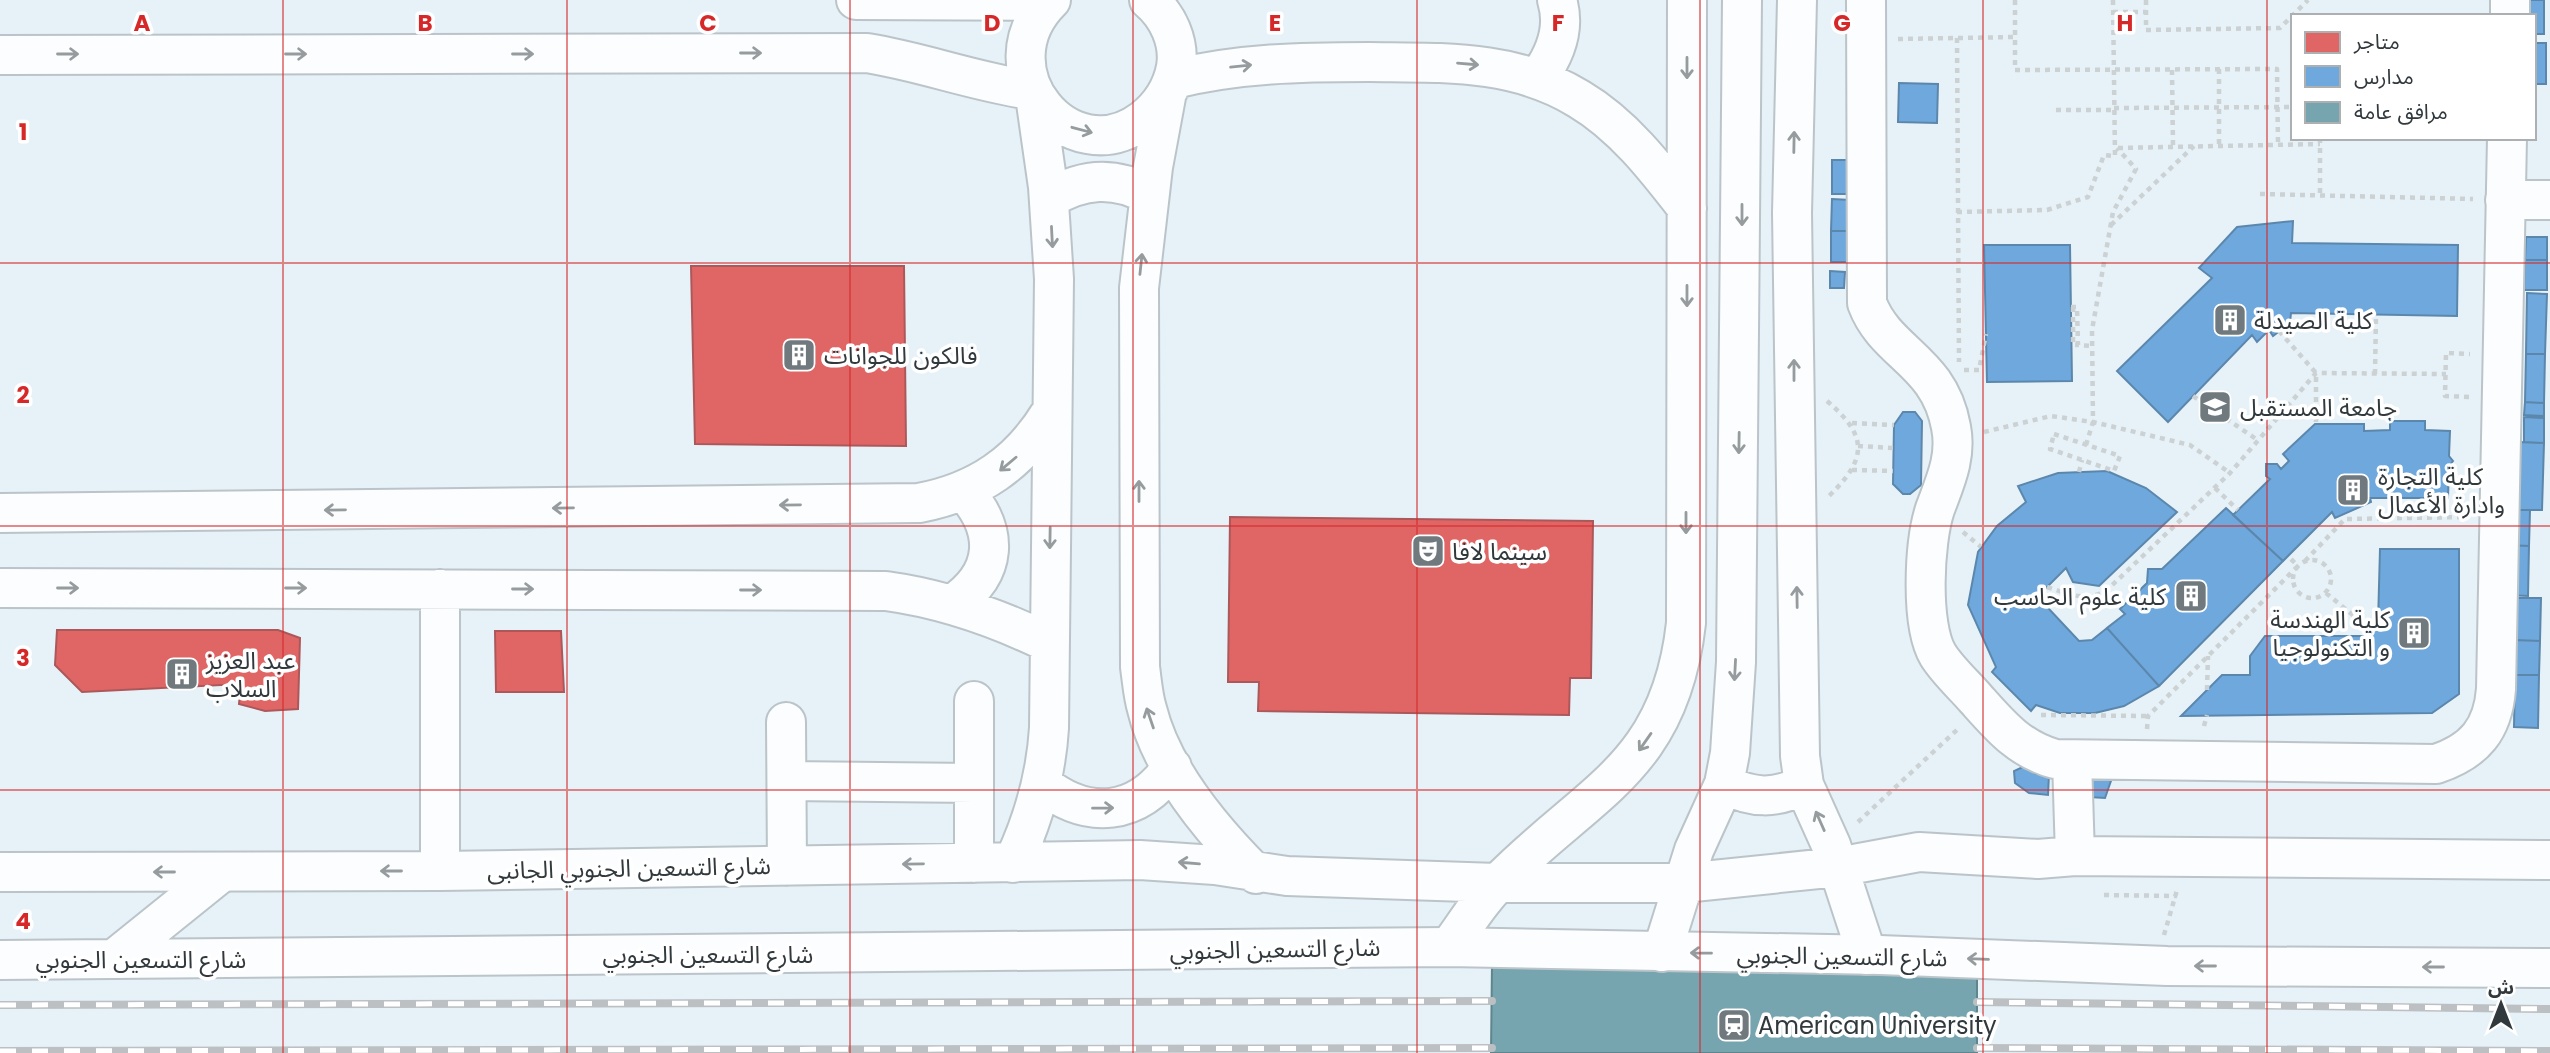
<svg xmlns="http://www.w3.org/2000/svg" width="2550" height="1053" viewBox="0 0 2550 1053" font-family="Poppins,'Noto Sans Arabic',sans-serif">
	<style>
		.shops { fill: #e06666; stroke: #ac585a; stroke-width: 2 }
		.schools { fill: #6fa8dc; stroke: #5c87ac; stroke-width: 2 }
		.public { fill: #76a5af; stroke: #61858d; stroke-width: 2 }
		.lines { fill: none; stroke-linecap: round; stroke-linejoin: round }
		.minor-casing { stroke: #bbc4c9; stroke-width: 42 }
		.major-casing { stroke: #bbc4c9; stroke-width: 42 }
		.path { stroke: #ccd1d3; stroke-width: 4.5; stroke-dasharray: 5 5; stroke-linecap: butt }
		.minor { stroke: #fbfdfe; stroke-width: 38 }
		.major { stroke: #fbfdfe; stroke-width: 38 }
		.rail-casing { stroke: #bdc0c2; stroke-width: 8 }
		.rail { stroke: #fff; stroke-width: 5; stroke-dasharray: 16; stroke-linecap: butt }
		.oneway { stroke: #969b9e }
		.grid { fill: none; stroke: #d62828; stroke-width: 2; stroke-opacity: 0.55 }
		.labels { text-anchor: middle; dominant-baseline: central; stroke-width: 7; stroke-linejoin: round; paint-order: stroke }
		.poi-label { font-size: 24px; fill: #31393d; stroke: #fff; text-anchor: start }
		.street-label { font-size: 24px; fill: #31393d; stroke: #fff }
		.grid-label { font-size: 23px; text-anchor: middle; font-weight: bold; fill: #d62828; stroke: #fff; stroke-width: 7; stroke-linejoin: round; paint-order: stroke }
	</style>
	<rect width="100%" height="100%" fill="#e6f2f8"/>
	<path class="shops" d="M691,266h213l2,180 -211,-2z
		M1230,517l363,4 -2,157h-21l-1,37 -311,-4 1,-29h-31z
		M57,630h221l22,8 -2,71 -33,2 -26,-7 2,-20 -159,8 -27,-27z
		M495,631h66l3,61h-68z"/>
	<path class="schools" d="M2526,0h18v34h-10v-18h-8z
		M2534,43h12v41h-12z
		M1899,83l39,1 -1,39 -39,-1z
		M1832,160h19l-1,34h-18z
		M1832,199l18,1 -1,31h-18z
		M2293,221l-1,22 166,2 -1,71 -166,-3 -1,10 -17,13 -4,-6 -12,12 -5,-7 -84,87 -51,-51 95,-93 -13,-10 38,-41z
		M1831,231h18v31h-18z
		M2526,237h21v23h-22z
		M1984,245h86l2,136 -85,1z
		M2525,260h22v30h-23z
		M1830,271l15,1 -1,16h-14z
		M2527,293l20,1 -2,60h-19z
		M2526,354h19l-1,49 -19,-1z
		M2525,402l19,1v13l-20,-1z
		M1903,412h12l7,9 -1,64 -11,9h-7l-10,-10 1,-59z
		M2524,417l20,1v25l-20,-1z
		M2390,421h35v9l25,1 -1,25 4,5 -4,5 -1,32h-78l1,4 -36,16 -3,-6 -49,49 -50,-46 37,-36 -4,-3v-12h11l4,5 8,-8 -6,-7 32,-30h49v7l26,-1z
		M2518,442l26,1 -2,67h-30z
		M2107,471l39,17 31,24 -78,74 -26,-4 -7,-14 -22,22 5,19 30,32 13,-1 15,-12 52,58 -35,20 -29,7h-35l-24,-8 -5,6 -39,-39 4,-5 -28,-62 10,-53 19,-26 29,-24 -8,-16 40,-13z
		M2226,508l57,53 -124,125 -52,-58 18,-14 -5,-5 27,-26 1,-14h14z
		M2512,510h18l-1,36 -24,-1z
		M2505,545l24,1 -1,50 -24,-1z
		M2380,549h79v145l-27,19 -251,3 41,-41h28v-19l15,-20h101l12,-13z
		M2514,598h27l-1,43 -27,-1z
		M2515,640l25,1 -1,34h-24z
		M2515,675h24l-1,53 -24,-1z
		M2025,766l11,8h13l-1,21 -19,-2 -14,-10 -1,-12z
		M2090,777l22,1 -7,20 -16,-1z"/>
	<path class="public" d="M1492,964l485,2v87h-486z"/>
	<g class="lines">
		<defs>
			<path id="minor" d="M856,0l194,1
				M1051,0c-70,69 19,175 92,120 18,-14 29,-31 33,-53 4,-25 -8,-51 -27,-67
				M1797,0l-5,213 8,543 4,29 27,60 36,110
				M1866,0l1,303c19,51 72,57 84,124 6,30 -6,55 -16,82 -11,33 -15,116 3,146 10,16 26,30 38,44 24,27 43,50 79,60l381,5c39,-13 57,-35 60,-75l11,-551
				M2510,16v-16
				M0,55l867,-2c56,9 108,29 164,37
				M1538,78c17,-23 28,-49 19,-78
				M1174,79c65,-16 128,-17 195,-17 73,1 145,-3 210,37 44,26 77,69 108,109
				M1166,97l-13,70 -14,121 1,379c2,14 3,29 7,42 15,62 65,121 109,165
				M1049,199c33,-21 66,-23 100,-4
				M2505,200h45
				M0,513l919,-10c59,-11 101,-40 132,-91
				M0,588l886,3c58,8 110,26 163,52
				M953,604c45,-31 47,-73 11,-113
				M786,722l1,144
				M2072,760l3,96
				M787,781l187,2
				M1042,784c46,37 96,32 130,-17
				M1724,784c29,15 51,15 80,1
				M974,863v-162
				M1013,863c21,-44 33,-87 36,-135l5,-449 -6,-92 -13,-91
				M440,871v-282
				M0,872l440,-1 700,-11 75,5 72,11 210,7h187l154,-16 81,-15 119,7 37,-3 475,4
				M1449,947c16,-21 30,-46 49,-64 90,-92 172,-114 188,-260l1,-623
				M1662,952l32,-102 30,-66 6,-31 6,-91 6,-662"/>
			<path id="major" d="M114,959l108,-87
				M0,960l1449,-13 431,8 287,11 383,2"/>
		</defs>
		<use href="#minor" class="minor-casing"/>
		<use href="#major" class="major-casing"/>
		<path class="path" d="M2015,0v70l262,-1 1,75
			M2146,0v30l134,-2 28,-28
			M2113,12h33
			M1957,38l2,324
			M1898,39l117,-2
			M2219,69v77
			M2172,70l1,77
			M2114,108l179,-1
			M2056,110h58
			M2320,138v57
			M2118,148l202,-4
			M2260,194l213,5
			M1957,212l90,-2 41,-13 16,-42 11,1 -2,-156
			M2111,225l83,-79
			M2071,307h6l1,38 14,1
			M2073,307v38h5
			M2279,331l37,42v51
			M1964,370h15l7,-36
			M2375,374l1,-59
			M2193,396l66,45
			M2469,397l-24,-1 1,-43 24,1
			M1827,401c41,35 41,57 2,95
			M1852,423l42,2
			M1984,432l67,-16 42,6 97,23 40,28
			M2054,434l66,22 -6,15 -64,-22z
			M2086,445l7,-23 -1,-92 21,-118 23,-43 -19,-21
			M1858,446l36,2
			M1852,470l41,1
			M2079,472l3,-12
			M2215,488l23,22
			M1963,532l18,15
			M2293 579a19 19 0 1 1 38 0a19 19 0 1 1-38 0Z
			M2305,561l40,-42 122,-2
			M2047,587c22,7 37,15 59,4l124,-118 86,-100 130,1
			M2326,593l45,37
			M2207,690l1,-34
			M2041,715l107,1
			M2204,726l3,-11
			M2147,729l1,-13 150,-150 -10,-10
			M1858,822l101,-94
			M2104,895l73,1
			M2164,935l13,-45"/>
		<use href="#minor" class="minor"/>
		<use href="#major" class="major"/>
		<defs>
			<path id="rail" d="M1977,1002l573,7
				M0,1005l1492,-4
				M1977,1048l573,3
				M0,1051l1492,-3"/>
		</defs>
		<use href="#rail" class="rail-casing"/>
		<use href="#rail" class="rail"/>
	</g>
	<defs><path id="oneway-shaft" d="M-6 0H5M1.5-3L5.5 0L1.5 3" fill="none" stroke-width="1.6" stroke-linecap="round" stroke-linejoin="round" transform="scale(1.75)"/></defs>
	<g class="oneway">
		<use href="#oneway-shaft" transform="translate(751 53)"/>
		<use href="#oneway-shaft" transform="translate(68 54)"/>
		<use href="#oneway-shaft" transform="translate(296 54)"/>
		<use href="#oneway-shaft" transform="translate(523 54)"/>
		<use href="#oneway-shaft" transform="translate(1468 64) rotate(5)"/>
		<use href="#oneway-shaft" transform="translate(1241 66) rotate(-6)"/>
		<use href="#oneway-shaft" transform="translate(1687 68) rotate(90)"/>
		<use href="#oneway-shaft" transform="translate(1082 130) rotate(15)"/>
		<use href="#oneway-shaft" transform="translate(1794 142) rotate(-89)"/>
		<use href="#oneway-shaft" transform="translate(1742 215) rotate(90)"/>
		<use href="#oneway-shaft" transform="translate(1052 237) rotate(87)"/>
		<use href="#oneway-shaft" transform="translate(1141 264) rotate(-84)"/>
		<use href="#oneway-shaft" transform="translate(1687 296) rotate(90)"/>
		<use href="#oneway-shaft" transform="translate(1794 370) rotate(-90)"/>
		<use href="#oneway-shaft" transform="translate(1739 443) rotate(91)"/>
		<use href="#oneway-shaft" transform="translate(1008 464) rotate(140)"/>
		<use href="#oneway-shaft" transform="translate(1139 491) rotate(-90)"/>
		<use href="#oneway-shaft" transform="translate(790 505) rotate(179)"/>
		<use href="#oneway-shaft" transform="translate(563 508) rotate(179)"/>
		<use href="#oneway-shaft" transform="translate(335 510) rotate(179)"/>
		<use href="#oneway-shaft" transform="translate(1686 523) rotate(90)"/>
		<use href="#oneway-shaft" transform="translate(1050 538) rotate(91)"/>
		<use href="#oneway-shaft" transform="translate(68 588)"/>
		<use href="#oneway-shaft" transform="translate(296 588)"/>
		<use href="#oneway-shaft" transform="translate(523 589)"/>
		<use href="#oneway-shaft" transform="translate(751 590)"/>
		<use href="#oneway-shaft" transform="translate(1797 597) rotate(-91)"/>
		<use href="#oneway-shaft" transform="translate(1735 670) rotate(93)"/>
		<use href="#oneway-shaft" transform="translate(1150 718) rotate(-109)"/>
		<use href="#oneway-shaft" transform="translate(1645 742) rotate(125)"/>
		<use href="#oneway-shaft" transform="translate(1103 808) rotate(-1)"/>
		<use href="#oneway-shaft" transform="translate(1820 821) rotate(-114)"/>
		<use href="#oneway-shaft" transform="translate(1189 863) rotate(-175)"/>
		<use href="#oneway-shaft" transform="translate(913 864) rotate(179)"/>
		<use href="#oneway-shaft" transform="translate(391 871) rotate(180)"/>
		<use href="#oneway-shaft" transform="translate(164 872) rotate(180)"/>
		<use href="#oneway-shaft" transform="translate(1701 953) rotate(-179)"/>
		<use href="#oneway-shaft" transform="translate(1978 959) rotate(-178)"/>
		<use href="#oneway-shaft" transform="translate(2205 966) rotate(-180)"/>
		<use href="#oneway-shaft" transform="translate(2433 967) rotate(-180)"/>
	</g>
	<path class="grid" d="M283,0v1053M567,0v1053M850,0v1053M1133,0v1053M1417,0v1053M1700,0v1053M1983,0v1053M2267,0v1053M0,263h2550M0,526h2550M0,790h2550"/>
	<defs>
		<symbol id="building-square" viewBox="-11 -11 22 22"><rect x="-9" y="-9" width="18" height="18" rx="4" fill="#707a7e" stroke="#fff"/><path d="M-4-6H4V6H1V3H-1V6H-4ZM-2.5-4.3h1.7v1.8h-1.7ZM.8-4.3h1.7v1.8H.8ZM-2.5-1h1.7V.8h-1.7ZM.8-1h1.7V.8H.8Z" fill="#fff"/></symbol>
		<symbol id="university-square" viewBox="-11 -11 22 22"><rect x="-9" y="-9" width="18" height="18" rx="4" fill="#707a7e" stroke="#fff"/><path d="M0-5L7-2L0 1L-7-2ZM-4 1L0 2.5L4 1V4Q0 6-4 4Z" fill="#fff"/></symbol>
		<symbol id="theatre-square" viewBox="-11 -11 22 22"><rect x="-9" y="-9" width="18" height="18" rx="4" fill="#707a7e" stroke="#fff"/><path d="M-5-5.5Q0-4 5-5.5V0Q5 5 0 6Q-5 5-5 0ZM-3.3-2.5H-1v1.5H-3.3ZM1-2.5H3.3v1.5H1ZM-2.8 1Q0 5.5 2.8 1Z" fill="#fff"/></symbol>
		<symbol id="station-square" viewBox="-11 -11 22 22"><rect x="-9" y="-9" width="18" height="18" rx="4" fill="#707a7e" stroke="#fff"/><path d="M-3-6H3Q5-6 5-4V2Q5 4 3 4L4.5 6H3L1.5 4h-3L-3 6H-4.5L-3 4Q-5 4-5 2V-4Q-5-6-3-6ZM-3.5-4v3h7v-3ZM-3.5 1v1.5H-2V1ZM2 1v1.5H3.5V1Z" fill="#fff"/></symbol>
	</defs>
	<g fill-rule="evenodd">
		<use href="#building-square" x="2211" y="301" width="38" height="38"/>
		<use href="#building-square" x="780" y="336" width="38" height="38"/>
		<use href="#university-square" x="2196" y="388" width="38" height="38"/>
		<use href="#building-square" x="2334" y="471" width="38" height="38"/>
		<use href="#theatre-square" x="1409" y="532" width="38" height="38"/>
		<use href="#building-square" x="2172" y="577" width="38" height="38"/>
		<use href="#building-square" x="2395" y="614" width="38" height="38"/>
		<use href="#building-square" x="163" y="655" width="38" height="38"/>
		<use href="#station-square" x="1715" y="1006" width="38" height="38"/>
	</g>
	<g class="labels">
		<g class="poi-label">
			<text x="2254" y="320">كلية الصيدلة</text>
			<text x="824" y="355">فالكون للجوانات</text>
			<text x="2240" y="407">جامعة المستقبل</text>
			<text x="2378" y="476">كلية التجارة<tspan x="2378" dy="28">وادارة الأعمال</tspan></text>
			<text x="1452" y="551">سينما لافا</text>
			<text x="2166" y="596" text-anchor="end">كلية علوم الحاسب</text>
			<text x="2390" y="619" text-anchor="end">كلية الهندسة<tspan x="2390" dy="28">و التكنولوجيا</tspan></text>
			<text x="206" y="660">عبد العزيز<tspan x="206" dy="28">السلاب</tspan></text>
			<text x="1758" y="1025">American University</text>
		</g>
		<g class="street-label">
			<text transform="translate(629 868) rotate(-1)">شارع التسعين الجنوبي الجانبى</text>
			<text transform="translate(1275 949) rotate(-1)">شارع التسعين الجنوبي</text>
			<text x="708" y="954">شارع التسعين الجنوبي</text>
			<text transform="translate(1842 956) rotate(1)">شارع التسعين الجنوبي</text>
			<text x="141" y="959">شارع التسعين الجنوبي</text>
		</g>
	</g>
	<g class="grid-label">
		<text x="142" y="31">A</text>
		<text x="425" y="31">B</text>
		<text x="708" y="31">C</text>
		<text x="992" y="31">D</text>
		<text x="1275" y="31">E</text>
		<text x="1558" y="31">F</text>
		<text x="1842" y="31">G</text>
		<text x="2125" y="31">H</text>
		<text x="23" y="140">1</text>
		<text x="23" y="403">2</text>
		<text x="23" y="666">3</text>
		<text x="23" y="929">4</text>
	</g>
	<rect x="2291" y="14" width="245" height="126" fill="#ffffff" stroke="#adb0b1" stroke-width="2"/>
	<rect x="2305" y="32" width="35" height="21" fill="#e06666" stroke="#adb0b1" stroke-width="2"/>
	<text x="2354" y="49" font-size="21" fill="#31393d">متاجر</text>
	<rect x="2305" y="66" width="35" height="21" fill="#6fa8dc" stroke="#adb0b1" stroke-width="2"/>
	<text x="2354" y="84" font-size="21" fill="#31393d">مدارس</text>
	<rect x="2305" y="102" width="35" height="21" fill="#76a5af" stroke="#adb0b1" stroke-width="2"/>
	<text x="2354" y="119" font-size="21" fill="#31393d">مرافق عامة</text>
	<g transform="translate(2501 1004)" stroke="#ffffff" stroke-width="5" paint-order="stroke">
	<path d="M0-5L12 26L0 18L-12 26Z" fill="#31393d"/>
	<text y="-10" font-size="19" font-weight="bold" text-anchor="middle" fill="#31393d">ش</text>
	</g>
</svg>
